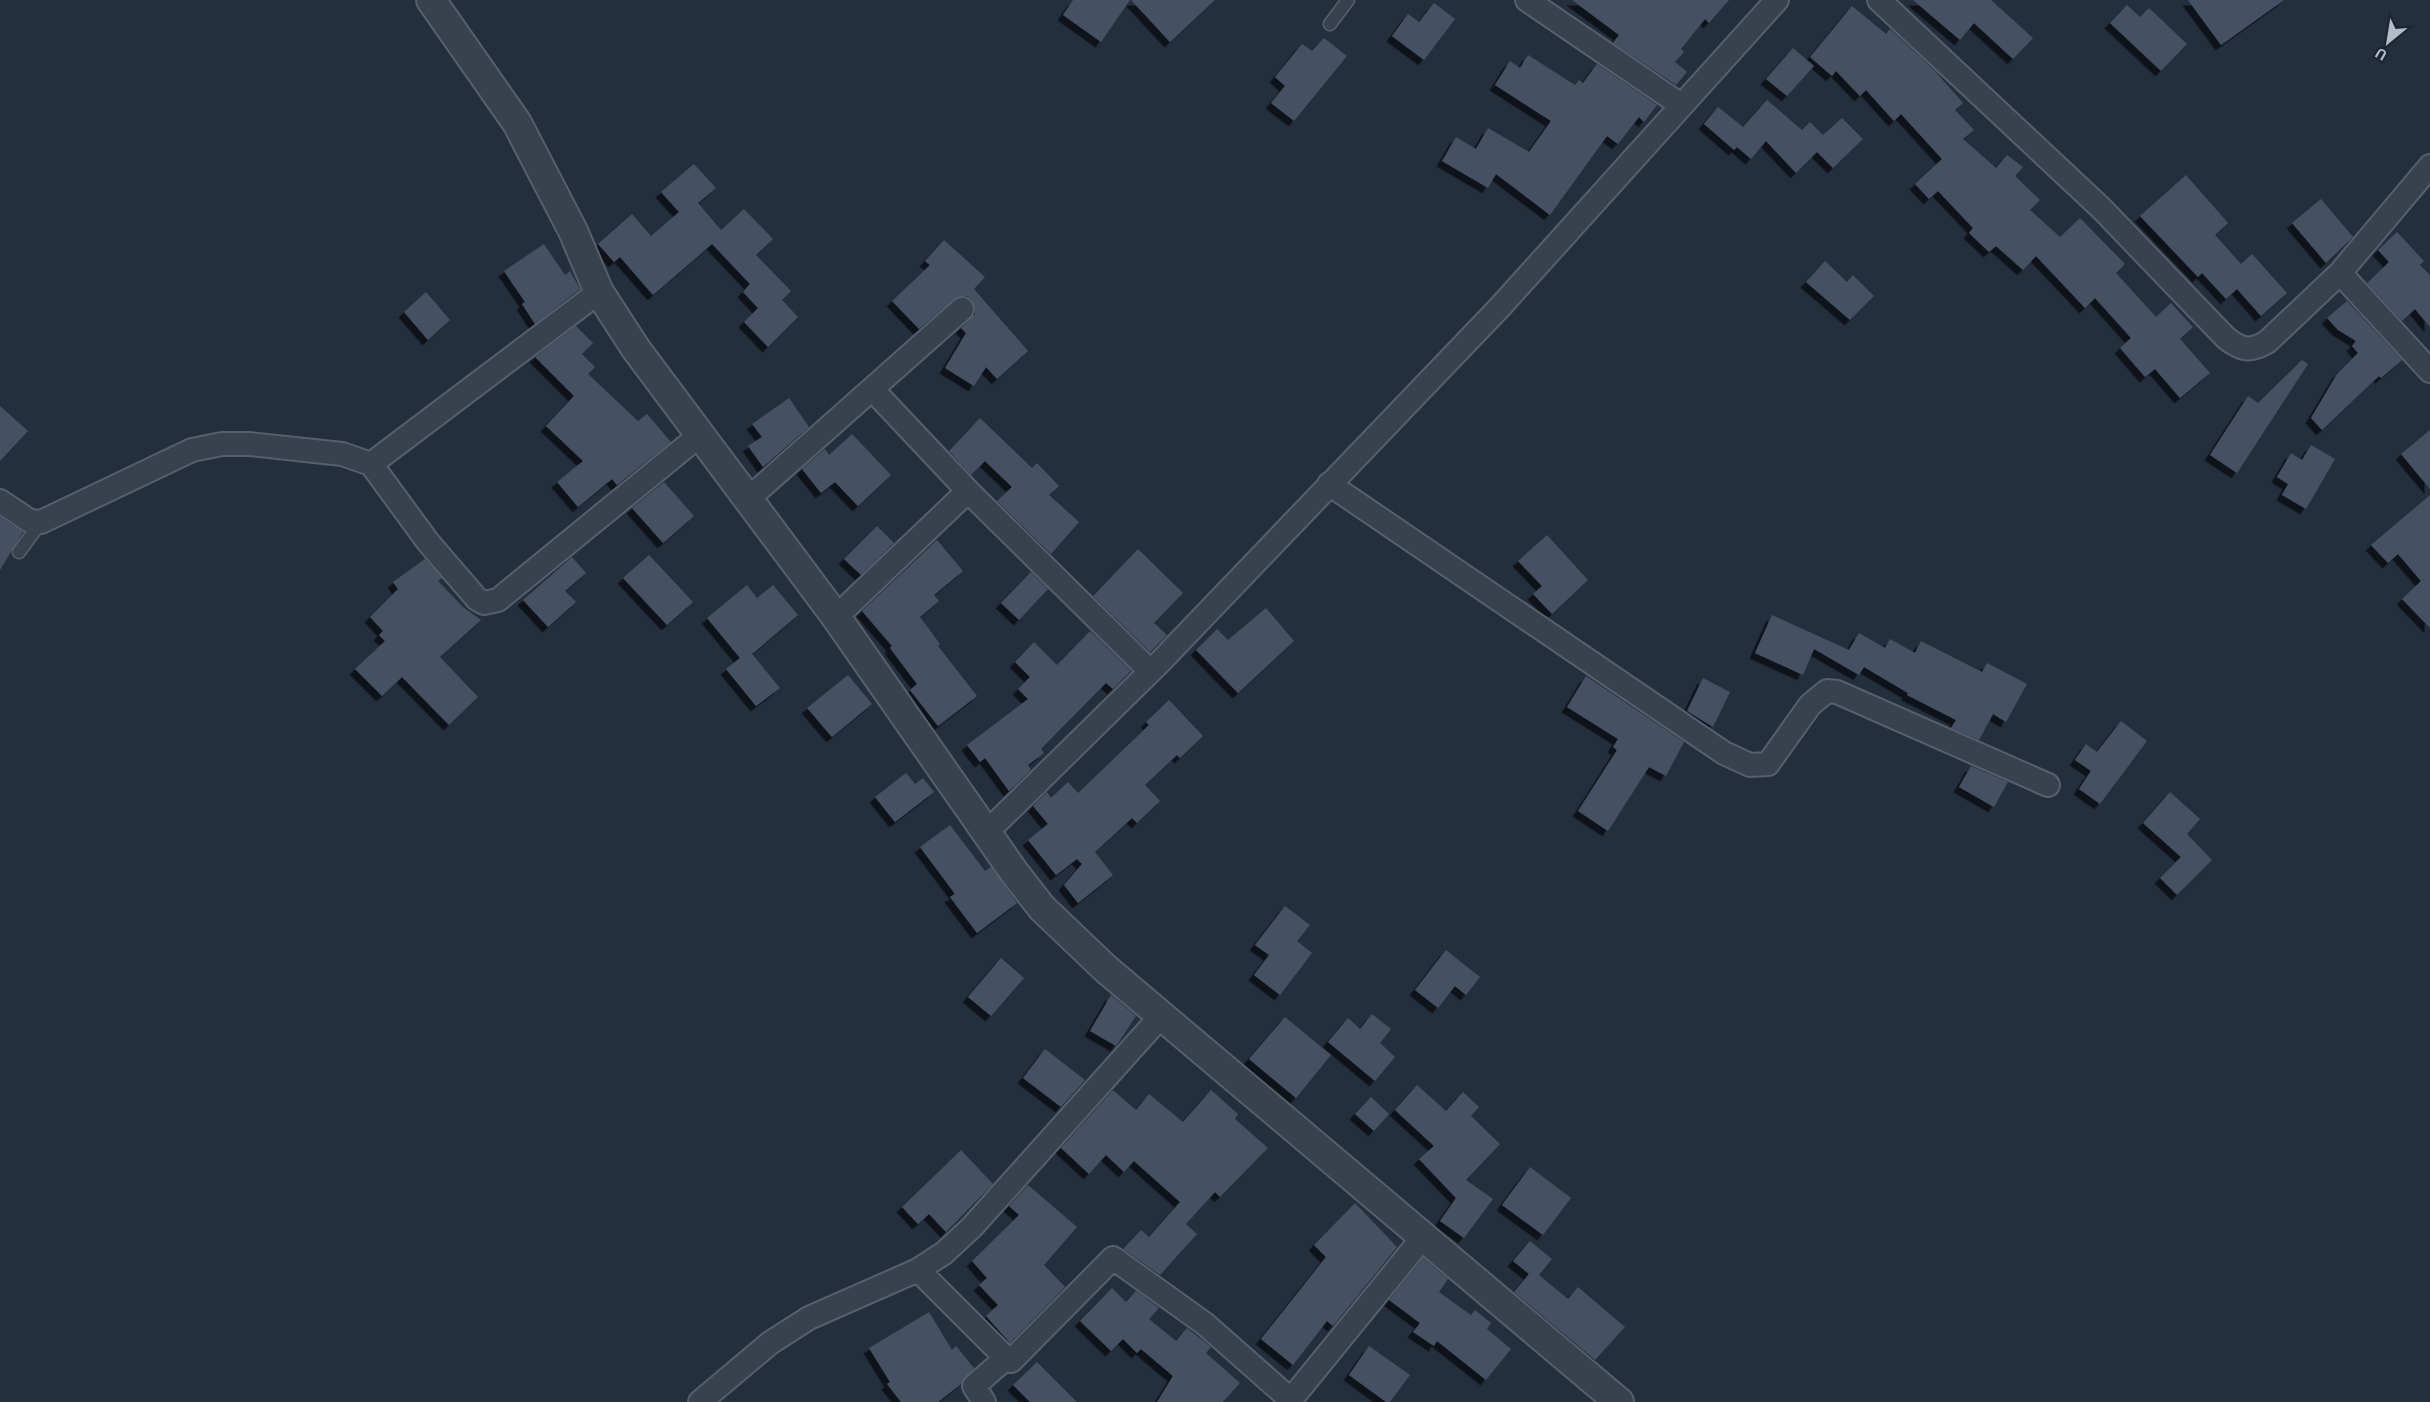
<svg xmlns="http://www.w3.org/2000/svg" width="2430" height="1402" viewBox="0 0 2430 1402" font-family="'Alegreya Sans',sans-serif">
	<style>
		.building { fill: #455162; filter: url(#shadow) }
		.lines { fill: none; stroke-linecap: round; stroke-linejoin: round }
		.service-casing { stroke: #565f6c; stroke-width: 15 }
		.minor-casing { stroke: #565f6c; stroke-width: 26 }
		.tertiary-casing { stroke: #565f6c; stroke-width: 32 }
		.service { stroke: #38414e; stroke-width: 12 }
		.minor { stroke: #38414e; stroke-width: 22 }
		.tertiary { stroke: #38414e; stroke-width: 28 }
	</style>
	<defs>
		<filter id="shadow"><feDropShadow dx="-5.5" dy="5.5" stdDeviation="0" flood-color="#0009"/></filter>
	</defs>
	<rect width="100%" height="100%" fill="#242f3e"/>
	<path class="building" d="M1073,0h57l-29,42 -38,-27z
		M1131,0h84l-45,42z
		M1572,0h157l-20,23 -4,-4 -24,30 3,3 -9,10 12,10 -11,13 -63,-42 6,-8z
		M1913,0h78l42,38 -20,21 -39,-36 -14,17z
		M2188,0h96l-63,45z
		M1434,3l21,16 -31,41 -32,-24 16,-22 11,8z
		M2127,5l13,12 9,-9 38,36 -26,27 -51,-48z
		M1852,6l34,28 4,-5 44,41 29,33 -8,7 19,20 -11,9 33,29 11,-13 16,12 -8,9 25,24 -10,10 30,27 20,-19 45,46 -9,9 40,44 15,-14 22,24 -13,12 30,34 -30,25 -25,-29 -10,8 -25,-29 11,-10 -36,-40 -10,10 -49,-52 -13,14 -27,-24 -7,6 -20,-19 4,-5 -35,-37 -9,8 -14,-15 27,-25 -41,-45 -7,7 -28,-31 -6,6 -24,-25 -4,5 -22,-19z
		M1324,38l23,18 -53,65 -23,-18 14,-17 -10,-9 27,-33 10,7z
		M1793,48l21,18 -27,30 -21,-17z
		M1528,55l47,30 4,-5 4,3 14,-19 60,41 -13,17 -5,-5 -21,27 -11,-8 -57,79 -54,-41 -8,14 -46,-27 14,-24 20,12 12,-21 41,24 22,-31 -56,-36 15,-24 10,7z
		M1767,100l35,30 8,-8 13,13 19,-17 21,21 -30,29 -16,-16 -21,21 -30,-32 -15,18 -14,-12 -3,3 -30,-26 14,-17 25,20z
		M694,164l22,24 -18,15 23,27 23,-21 29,30 -17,16 35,36 -9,9 16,17 -30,30 -24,-25 14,-14 -15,-16 7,-8 -38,-40 -59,51 -33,-38 -6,5 -16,-18 34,-30 19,22 28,-24 -18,-20z
		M2186,175l42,48 -13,12 26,29 11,-10 35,39 -26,23 -24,-27 -11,10 -24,-26 -4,4 -58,-61z
		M2321,199l32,38 -27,26 -34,-40z
		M2397,232l27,29 -4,4 10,10v52l-15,-18 -13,12 -35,-38 22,-21 -11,-12z
		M944,240l41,37 -11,12 54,62 -31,28 -11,-12 -12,19 -29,-18 21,-35 -5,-5 14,-14 -3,-14 -6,-4 -12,3 -35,30 -27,-28 38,-36 -5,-4z
		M544,244l21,31 5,-4 10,18 -45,35 -13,-20 3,-2 -21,-31z
		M1825,261l22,21 6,-7 21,21 -24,24 -44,-38z
		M426,292l24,28 -22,20 -24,-28z
		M2347,301l55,59 -21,18 -2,-2 -57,54 -11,-12 26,-44 21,-21 -6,-7 4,-5 -18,-11 -11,-12z
		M576,326l17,17 -11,11 13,13 -7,7 50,47 9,-7 24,28 -54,43 -5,-6 -34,28 -21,-25 26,-21 -37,-35 28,-30 -39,-39z
		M2302,360l6,4 -71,109 -27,-18 38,-59 10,7z
		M789,398l20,29 -46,40 -15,-21 14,-9 -10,-13z
		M0,406l28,25 -28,30z
		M980,418l52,50 5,-5 22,23 -10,9 30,27 -28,32 -54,-53 15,-14 -27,-26 -14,14 -22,-24z
		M2430,430v59l-29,-35z
		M852,434l39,41 -33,31 -23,-24 -14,11 -19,-24 23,-20 4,6z
		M2311,445l24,14 -29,50 -24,-14 6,-11 -11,-7 14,-24 11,7z
		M664,482l30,34 -31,27 -31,-35z
		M2430,495v133l-28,-29 19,-18 -23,-27 -10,9 -17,-18z
		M0,517l23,15 -23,38z
		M877,526l17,17 -33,32 -17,-16z
		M1547,535l41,45 -36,34 -19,-20 9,-8 -24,-25z
		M937,540l26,31 -29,24 5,6 -19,16 20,27 -2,2 39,50 -39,30 -28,-36 7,-6 -27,-36 2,-2 -30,-35z
		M1138,549l45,44 -29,30 13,12 -17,17 -57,-56z
		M649,555l44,47 -26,23 -44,-47z
		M572,557l14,16 -21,18 11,11 -28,25 -25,-27z
		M425,559l17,19 -4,3 25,26 18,13 -41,37 38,40 -29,28 -47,-48 -20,19 -27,-27 30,-28 -6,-6 4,-4 -13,-14 28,-28 -5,-7z
		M1031,572l17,17 -29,31 -18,-17z
		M747,585l10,13 16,-13 25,30 -46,39 28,34 -24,18 -30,-37 14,-11 -33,-40z
		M1266,608l28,33 -56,52 -42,-43 21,-21 11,11z
		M1772,615l77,35 10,-17 26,15 5,-9 25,14 6,-12 61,31 5,-9 40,21 -21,38 -13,-8 -14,26 -28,-12 5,-8 -49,-25 1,-2 -44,-26 -5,8 -45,-26 -11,26 -48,-22z
		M1090,631l41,40 -18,18 -7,-6 -65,66 3,4 -16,12 3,5 -22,21 -24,-33 -5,4 -13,-17 61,-46 -10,-10 12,-12 -15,-15 19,-20 23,23z
		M848,675l24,29 -40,33 -25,-29z
		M1586,676l98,66 -18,34 -17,-9 -41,64 -30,-20 39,-61 -4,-3 5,-8 -51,-32z
		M1703,678l27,14 -17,35 -26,-16z
		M1169,700l34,36 -23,22 -3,-3 -32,30 15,16 -23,22 -5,-5 -37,34 18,23 -35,28 -14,-18 18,-21 -5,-5 -21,16 -28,-35 20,-16 -15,-18 14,-14 4,6 17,-16 10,11 71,-68 -3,-3z
		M2121,721l26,20 -47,63 -21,-15 12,-18 -16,-11 11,-16 11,8z
		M1971,766l37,16 -14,25 -35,-20z
		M906,773l9,11 8,-6 11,14 -39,30 -20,-25z
		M2170,792l30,27 -13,15 25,26 -35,35 -17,-17 21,-21 -38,-34z
		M950,825l35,46 6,-4 26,36 -40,30 -27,-36 5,-3 -35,-47z
		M1285,906l25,19 -13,16 15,12 -32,42 -26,-20 15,-20 -14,-10z
		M1446,950l34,27 -14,18 -11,-9 -17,22 -23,-18z
		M1001,958l23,20 -33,38 -23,-19z
		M1111,995l25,21 -20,30 -26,-15z
		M1372,1014l19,15 -11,14 15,14 -20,24 -47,-39 20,-24 12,11z
		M1285,1017l46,38 -35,43 -47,-39z
		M1045,1049l40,31 -24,27 -38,-29z
		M1417,1085l29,26 17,-19 16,15 -8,9 29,28 -34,36 27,19 -29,39 -24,-17 16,-23 -37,-39 15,-13 -39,-36z
		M1113,1090l23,20 13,-16 34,28 28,-32 27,24 -3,5 33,29 -48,49 -5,-5 -29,32 11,10 -37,41 -37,-26 18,-19 8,7 31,-35 -46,-41 -10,11 -18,-17 -17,19 -28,-26z
		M1371,1097l18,17 -15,17 -19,-17z
		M961,1150l32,34 -47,48 -17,-18 -11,10 -16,-17z
		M1530,1167l41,31 -28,37 -41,-30z
		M1028,1185l49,42 -33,38 21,22 -55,56 -24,-27 12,-11 -19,-20 8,-7 -15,-17 47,-46 -10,-9z
		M1355,1203l42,44 -64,79 -6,-5 -34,44 -32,-26 65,-82 -12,-12z
		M1530,1241l22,18 -13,16 29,24 10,-12 47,40 -30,33 -81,-68 15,-18 -16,-13z
		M1423,1258l25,21 -9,13 32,23 4,-5 16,13 -4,6 24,20 -25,31 -49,-39 -3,5 -21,-14 7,-9 -31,-23z
		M1112,1288l14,14 10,-11 23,17 -10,11 27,22 11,-13 24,19 -5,6 34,30 -17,19h-66l16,-26 -32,-27 -4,4 -14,-14 -12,12 -31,-30z
		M929,1312l23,38 4,-4 18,22 -13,16 -23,18h-37l-14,-18 3,-2 -21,-34z
		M1369,1346l41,29 -20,27h-4l-37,-27z
		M1037,1362l40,40h-47l-17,-17z"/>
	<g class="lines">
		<defs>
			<path id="service" d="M1330,24l18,-24
				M19,552l22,-30"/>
			<path id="minor" d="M1527,0l154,105
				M1879,0l223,209 124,129c15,12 24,14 41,4l73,-69 90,-107
				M2340,273l90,98
				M872,389l96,102 182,180
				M371,464l228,-172
				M1329,484l395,269 26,12 18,-1 42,-59 17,-14 10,1 211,93
				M748,499l214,-190
				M0,501l30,20 11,1 151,-72 30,-6h27l93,10 29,10 57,78 49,57 7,4 14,-3 202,-165
				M836,617l132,-126
				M986,833l174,-171 340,-355 277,-307
				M918,1270l88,88 5,3 102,-103 92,66 86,76
				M700,1402l70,-59 39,-25 109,-48 26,-17 28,-26 190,-212
				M984,1402l-10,-16 32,-28
				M1289,1402l135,-166"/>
			<path id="tertiary" d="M431,0l86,123 56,108 26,61 37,57 200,268 178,255 28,36 64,61 513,433"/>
		</defs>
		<use href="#service" class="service-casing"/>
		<use href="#minor" class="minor-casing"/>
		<use href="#tertiary" class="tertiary-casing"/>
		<use href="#service" class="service"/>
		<use href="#minor" class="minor"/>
		<use href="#tertiary" class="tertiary"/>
	</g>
	<g transform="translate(2388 42) rotate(210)" stroke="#1d2633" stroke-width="4.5" paint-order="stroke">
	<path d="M0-4.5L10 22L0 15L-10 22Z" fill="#b4bcc9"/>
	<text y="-9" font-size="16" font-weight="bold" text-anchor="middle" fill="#b4bcc9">U</text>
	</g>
</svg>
